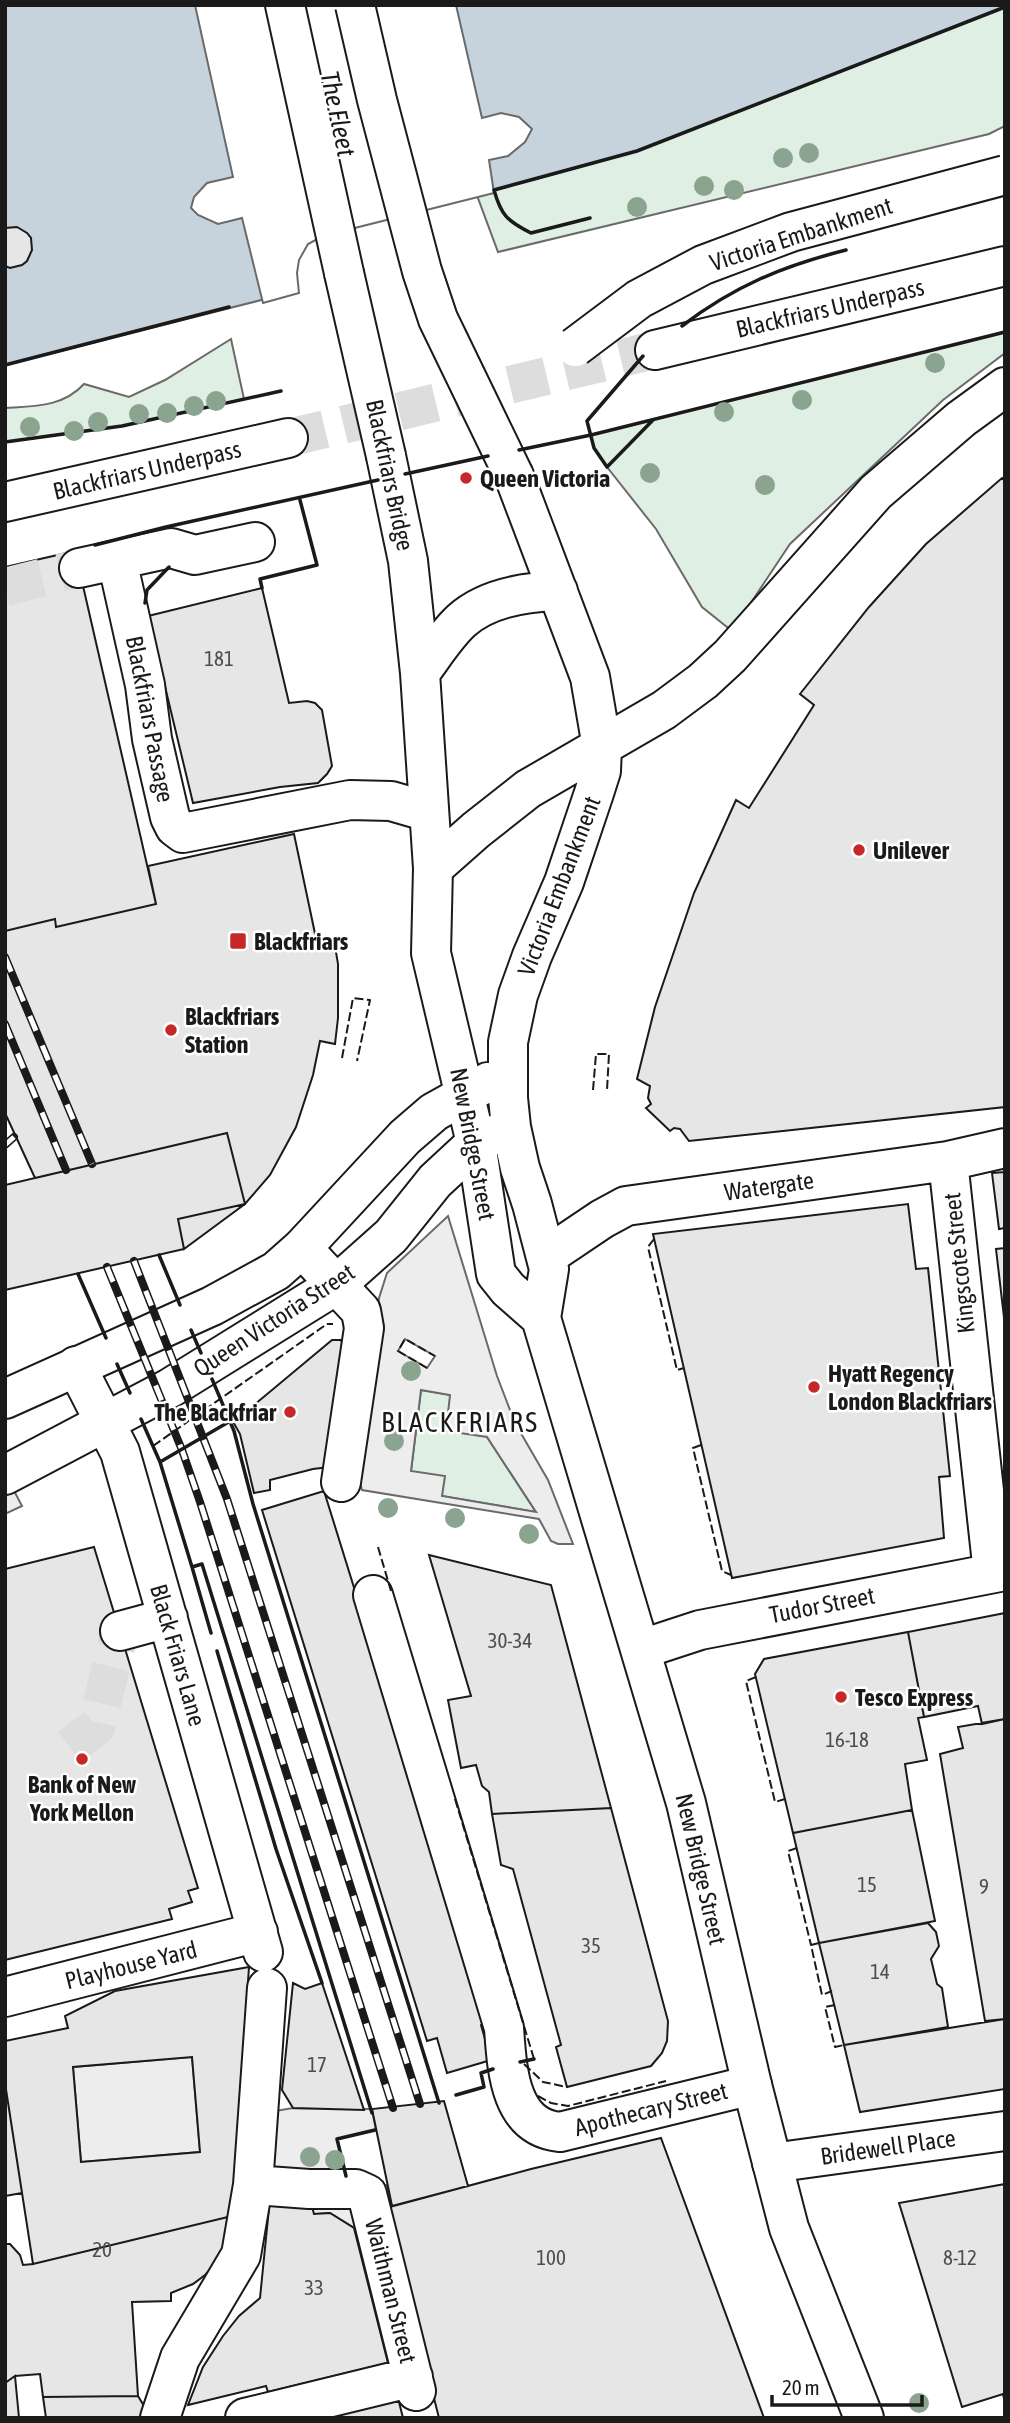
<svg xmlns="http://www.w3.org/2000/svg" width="1010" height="2423" viewBox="0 0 1010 2423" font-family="'Asap Condensed',sans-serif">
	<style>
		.green { fill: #e0efe3; stroke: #6a6a6a; stroke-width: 2 }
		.parking { fill: #ededed; stroke: #6a6a6a; stroke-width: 2; fill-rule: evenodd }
		.water { fill: #c6d2dc; stroke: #6a6a6a; stroke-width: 2 }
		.pier { fill: #fff; stroke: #6a6a6a; stroke-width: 2 }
		.building { fill: #e6e6e6; stroke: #1a1a1a; stroke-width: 2; fill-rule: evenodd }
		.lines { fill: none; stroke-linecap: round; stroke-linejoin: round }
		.minor-tunnel { stroke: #ddd; stroke-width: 38; stroke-dasharray: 38 19; stroke-linecap: butt }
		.major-tunnel { stroke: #ddd; stroke-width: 38; stroke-dasharray: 38 19; stroke-linecap: butt }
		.minor-casing { stroke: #1a1a1a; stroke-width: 42 }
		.major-casing { stroke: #1a1a1a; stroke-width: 42 }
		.minor { stroke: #fff; stroke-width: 38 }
		.major { stroke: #fff; stroke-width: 38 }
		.rail-casing { stroke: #1a1a1a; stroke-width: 8 }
		.rail { stroke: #fff; stroke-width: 5; stroke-dasharray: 16; stroke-linecap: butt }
		.minor-bridge-casing { stroke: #1a1a1a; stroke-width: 42; stroke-linecap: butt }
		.major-bridge-casing { stroke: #1a1a1a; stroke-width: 42; stroke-linecap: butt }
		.minor-bridge { stroke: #fff; stroke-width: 38 }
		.major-bridge { stroke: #fff; stroke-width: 38 }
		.fence { stroke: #1a1a1a; stroke-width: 2; stroke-dasharray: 9 3.5; stroke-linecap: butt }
		.wall { stroke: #1a1a1a; stroke-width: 3.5 }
		.tree { fill: #8aa48f }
		.poi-dot { fill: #c62828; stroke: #fff; stroke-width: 2.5 }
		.labels { text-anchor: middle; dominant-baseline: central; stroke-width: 5; stroke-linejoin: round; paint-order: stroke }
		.number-label { font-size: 21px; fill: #4d4d4d }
		.street-label { font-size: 24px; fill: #1a1a1a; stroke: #fff }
		.poi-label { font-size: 24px; font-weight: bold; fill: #1a1a1a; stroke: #fff; text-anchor: start }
		.water-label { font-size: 26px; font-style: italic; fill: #1a1a1a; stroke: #fff }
		.quarter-label { font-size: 28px; letter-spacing: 2px; fill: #1a1a1a; stroke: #fff }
	</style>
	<rect width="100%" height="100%" fill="#fff"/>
	<path class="green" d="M1005,7v119l-16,8 -491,118 -26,-70 22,7 143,-38z
		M1005,332v21l-62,47 -153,144 -58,87 -30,-24 -46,-78 -49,-62 -13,-19 -3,-13z
		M231,339l13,60 -122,27 -117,16v-34c30,-2 58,-1 79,-24l45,13 36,-17z
		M421,1390l30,5 36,42 49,75 -94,-16 -31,-25z"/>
	<path class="parking" d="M448,1216l49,160 18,47 33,57 25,64h-15l-7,-3 -12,-22 -177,-29 -6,-22 23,-170 8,-25zM405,1339l30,17 -8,12 -29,-17zM421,1390l29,5 -4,36 41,6 49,75 -94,-16 3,-20 -34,-5z
		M12,1487l10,19 -17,8v-24z
		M192,2057l8,95 -119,10 -8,-95z
		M293,2108l79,1 4,21 -39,9 11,44 20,6 19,-4 5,21 -6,2 -12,17 -20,3 -24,-15 -16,1 -46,-28 7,-75z"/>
	<path class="water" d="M5,5h1000v2l-368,144 -97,27 -218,54c-30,17 -26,27 -25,59l-292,74z"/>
	<path class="pier" d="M195,5h261l26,113 19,-5 18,4 13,12 -7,13 -17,14 -19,4 5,33 -171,43 -15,8 -9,16 -2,13 2,20 -36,10 -21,-85 -24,6 -20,-9 -7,-7 3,-11 13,-14 26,-6z"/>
	<path class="building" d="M17,227l10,6 4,5 1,12 -5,11 -5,4 -12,3 -5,-2v-38z
		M1002,478l3,3v626l-316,34 -9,-12 -6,-1 -4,3 -24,-23 5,-4 -3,-6 2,-12 -13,-7 18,-72 39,-114 42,-93 13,8 65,-103 -14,-11 69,-87 57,-63z
		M75,551l81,353 -100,23 -1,-8 -50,12v-364z
		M262,588l27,115 18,-2 8,2 7,7 10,56 -5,8 -9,9 -38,4 -87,16 -45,-187z
		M294,834l23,109 17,-3 4,24v54l-3,26 -15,-3 -7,34 -17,52 -26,48 -25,29 -18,-71 -192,45 -30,-65v-182l50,-12 1,8 100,-23 -8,-38z
		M227,1133l18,71 -67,15 6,30 -179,41v-105z
		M1005,1172v56l-6,1 -7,-56z
		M245,1204l-61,45 -6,-30z
		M908,1204l8,65 12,-1 22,208 -11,1 5,61 -212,40 -79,-344z
		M1005,1248v78l-9,-77z
		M332,1340h9l4,9 -16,118 -16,2 -43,11v10l-16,3 -14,-59 -8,-14 22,-15z
		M324,1491l165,531 -8,3 10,35 -44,13 -10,-35 -10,3 -165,-531z
		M94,1547l104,341 -10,3 4,11 -23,7 3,10 -167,41v-391z
		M429,1555l122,30 60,223 -119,6 -3,-22 -7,-6 -6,-21 -15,3 -13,-68 23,-4z
		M1005,1613v106l-23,5 -4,-18 -54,11 -16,-85z
		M908,1632l16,85 -6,1 9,42 -22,4 7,46 -119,23 -38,-159 9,-15z
		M1005,1719v300l-20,2 -45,-267 23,-6 -5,-21z
		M611,1808l57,213 -1,20 -5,12 -11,13 -84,21 -11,-40 5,-2 -48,-176 -12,-4 -9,-51z
		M912,1810l23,111 -116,22 -26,-110z
		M928,1923l8,9 3,14 -8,13 6,25 5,4 6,39 -104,18 -25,-102z
		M249,1967l-17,249 -199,48 -28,-181v-42l63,-13 -3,-12 50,-25zM192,2057l8,95 -119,10 -8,-95z
		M293,1983l12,6 17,-6 42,127 -71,-2 -11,-18z
		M1005,2019v70l-145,23 -16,-67z
		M5,2083l17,110 -17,3z
		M444,2101l24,85 -76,20 -20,-97z
		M661,2138l103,280h-325l-53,-210 145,-39z
		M1005,2184v219l-2,-9 -41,13 -63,-204z
		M270,2198l40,1 4,15 16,-1 24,15 34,135 -120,29 -2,-6 -78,19 15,-38 20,-31 16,-20 21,-18z
		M232,2216l-12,43 -15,16 -12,9 -22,9v8l-39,1 6,94 -95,1 -3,-23 -25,2 -10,7v-139h5l10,11 3,10 10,-1z
		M15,2376l4,42h-14v-35z
		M397,2394l6,24h-104z
		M138,2396l6,10 -3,12h-95l-3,-21z"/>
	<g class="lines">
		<path class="minor-tunnel" d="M5,587l74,-19
			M70,1747l26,-20 24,-96"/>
		<path class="major-tunnel" d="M288,438l367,-88"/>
		<defs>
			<path id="minor" d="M117,560l28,125 7,54 18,78 5,10 8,6 167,-33 41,1 38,11
				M79,568l92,-20 24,7 60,-13
				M948,1161l45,412
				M302,1248l59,63 3,17 -23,154
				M547,1256l55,-37 24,-13 322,-45 57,-13
				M76,1366l44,86 143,500
				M373,1595l131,433c3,41 5,99 56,104l192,-47
				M120,1631l48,-13
				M642,1649l58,-19 305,-59
				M5,1997l253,-65
				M772,2163l233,-32
				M253,2185l56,4h47l11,5 49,197
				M160,2418l20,-60 61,-103 12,-70 14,-197
				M245,2418l168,-41"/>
			<path id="major" d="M285,5l59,268
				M655,350l350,-84
				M386,456l22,105 12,112 13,195 -2,85 45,190 20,131 12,15 33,29
				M514,476l76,201 12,70 -1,24 -7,22 -30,89 -32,74 -14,39 -10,47v56l3,29 9,41 12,36 17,65 -8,49 145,485 66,282 37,143 75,190
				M5,502l283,-64
				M420,673c13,-17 25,-37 41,-52 25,-23 64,-29 97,-30
				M433,868l43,-38 52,-41 136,-79 39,-29 27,-25 146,-164 85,-73 44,-32
				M5,1399l207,-93 64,-35 26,-23 103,-111 29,-25 54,-30
				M5,1475l165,-87 166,-103 55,-49 44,-55 41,-38 17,-8"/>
		</defs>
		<use href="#minor" class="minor-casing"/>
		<use href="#major" class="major-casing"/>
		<use href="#minor" class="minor"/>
		<use href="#major" class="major"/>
		<defs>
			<path id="rail" d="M5,957l87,207
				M5,1024l61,146
				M5,1145l9,-8
				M134,1261l93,238 193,605
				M107,1267l75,183 18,52 193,606"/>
		</defs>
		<use href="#rail" class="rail-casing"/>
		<use href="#rail" class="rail"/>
		<defs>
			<path id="minor-bridge" d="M575,347l64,-48 64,-34 88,-33 214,-57"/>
			<path id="major-bridge" d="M355,5l22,95 45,171 16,48 76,157
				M344,273l42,183"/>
		</defs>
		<use href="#minor-bridge" class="minor-bridge-casing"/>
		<use href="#major-bridge" class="major-bridge-casing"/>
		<use href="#minor-bridge" class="minor-bridge"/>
		<use href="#major-bridge" class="major-bridge"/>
		<path class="fence" d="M342,1058l11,-60 17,2 -13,61
			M593,1090l3,-36h13l-2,36
			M654,1239l-6,8 29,123 7,-2
			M427,1368l-29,-17 7,-12 30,17
			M701,1445l-8,3 29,123 9,4
			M153,1446l174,-122h6
			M378,1547l13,44
			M756,1677l-10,4 29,121 10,-3
			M455,1799l79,260
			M797,1848l-9,3 23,94
			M819,1943l-8,2 11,50 10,-4
			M835,2005l-10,2 10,40 9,-2
			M524,2064l19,18 24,5
			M538,2096l13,7 17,3 98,-25"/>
		<path class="wall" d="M590,218l-59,15c-24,-12 -30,-18 -37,-43l143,-39 368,-144
			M682,326c52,-40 101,-60 164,-76
			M643,356l-56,65 7,27 13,19 46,-47
			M5,365l224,-58
			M5,442l117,-16 159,-35
			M519,450l72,-15 414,-103
			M405,474l83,-18
			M95,545l71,-18 212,-47
			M262,588l-2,-9 57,-14 -17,-65
			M145,603l2,-13 22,-23
			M159,1255l21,50
			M78,1274l28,64
			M191,1330l10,23
			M117,1364l13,29
			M212,1379l22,52 19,73 186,599
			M141,1419l19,43 32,105 10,-3 170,549
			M160,1462l72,-42
			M192,1567l19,66
			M217,1651l59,198 46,134
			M520,2062l14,-3
			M456,2095l28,-8 -3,-14 12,-4
			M346,2176l-9,-37 38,-9"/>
	</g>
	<g class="tree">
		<circle cx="809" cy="153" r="10"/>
		<circle cx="783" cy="158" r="10"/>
		<circle cx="704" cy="186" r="10"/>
		<circle cx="734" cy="190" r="10"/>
		<circle cx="637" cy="207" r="10"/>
		<circle cx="935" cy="363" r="10"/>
		<circle cx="802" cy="400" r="10"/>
		<circle cx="216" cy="401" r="10"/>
		<circle cx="194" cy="406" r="10"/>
		<circle cx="724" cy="412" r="10"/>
		<circle cx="167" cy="413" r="10"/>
		<circle cx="139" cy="414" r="10"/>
		<circle cx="98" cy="422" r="10"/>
		<circle cx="30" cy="427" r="10"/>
		<circle cx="74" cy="431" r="10"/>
		<circle cx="650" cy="473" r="10"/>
		<circle cx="765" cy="485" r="10"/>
		<circle cx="411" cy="1371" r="10"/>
		<circle cx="394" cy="1441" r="10"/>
		<circle cx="388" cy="1508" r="10"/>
		<circle cx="455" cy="1518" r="10"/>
		<circle cx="529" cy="1534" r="10"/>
		<circle cx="310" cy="2157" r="10"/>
		<circle cx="335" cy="2160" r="10"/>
		<circle cx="919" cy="2403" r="10"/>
	</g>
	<g class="poi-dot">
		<circle cx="466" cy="478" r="7"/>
		<circle cx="859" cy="850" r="7"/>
		<rect x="229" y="932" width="18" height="18" rx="3.5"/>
		<circle cx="171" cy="1030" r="7"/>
		<circle cx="814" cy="1387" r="7"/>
		<circle cx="290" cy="1412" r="7"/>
		<circle cx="841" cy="1697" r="7"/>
		<circle cx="82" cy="1759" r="7"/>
	</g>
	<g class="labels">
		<g class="number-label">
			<text x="219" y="658">181</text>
			<text x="510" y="1640">30-34</text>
			<text x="847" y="1739">16-18</text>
			<text x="867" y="1884">15</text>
			<text x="984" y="1886">9</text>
			<text x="591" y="1945">35</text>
			<text x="880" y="1971">14</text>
			<text x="317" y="2064">17</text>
			<text x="102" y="2249">20</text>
			<text x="551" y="2257">100</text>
			<text x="960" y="2257">8-12</text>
			<text x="314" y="2287">33</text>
		</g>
		<g class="street-label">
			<text transform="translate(801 234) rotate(-18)">Victoria Embankment</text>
			<text transform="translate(830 308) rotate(-13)">Blackfriars Underpass</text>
			<text transform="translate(147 470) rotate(-13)">Blackfriars Underpass</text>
			<text transform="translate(390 475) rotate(78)">Blackfriars Bridge</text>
			<text transform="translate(150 719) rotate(79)">Blackfriars Passage</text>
			<text transform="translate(559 886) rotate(-69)">Victoria Embankment</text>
			<text transform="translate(473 1144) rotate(79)">New Bridge Street</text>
			<text transform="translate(769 1186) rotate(-8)">Watergate</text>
			<text transform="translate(959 1263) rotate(-96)">Kingscote Street</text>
			<text transform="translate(274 1320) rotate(-33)">Queen Victoria Street</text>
			<text transform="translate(822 1605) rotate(-11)">Tudor Street</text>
			<text transform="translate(178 1655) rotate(74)">Black Friars Lane</text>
			<text transform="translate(701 1869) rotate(77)">New Bridge Street</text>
			<text transform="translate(131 1965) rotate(-14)">Playhouse Yard</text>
			<text transform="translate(651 2109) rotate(-14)">Apothecary Street</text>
			<text transform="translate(888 2147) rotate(-8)">Bridewell Place</text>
			<text transform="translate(391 2291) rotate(76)">Waithman Street</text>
		</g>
		<g class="poi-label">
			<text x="480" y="478">Queen Victoria</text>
			<text x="873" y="850">Unilever</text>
			<text x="254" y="941">Blackfriars</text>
			<text x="185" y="1016">Blackfriars<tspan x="185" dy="28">Station</tspan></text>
			<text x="828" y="1373">Hyatt Regency<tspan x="828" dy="28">London Blackfriars</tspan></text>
			<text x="276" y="1412" text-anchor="end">The Blackfriar</text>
			<text x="855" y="1697">Tesco Express</text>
			<text x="82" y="1784" text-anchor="middle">Bank of New<tspan x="82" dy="28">York Mellon</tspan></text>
		</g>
		<g class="water-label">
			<text transform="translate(338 114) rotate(78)">The Fleet</text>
		</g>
		<g class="quarter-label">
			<text x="460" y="1422">BLACKFRIARS</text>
		</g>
	</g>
	<rect width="1010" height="2423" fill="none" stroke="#1a1a1a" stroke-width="14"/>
	<path d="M772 2395v10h150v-10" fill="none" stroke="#1a1a1a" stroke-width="3.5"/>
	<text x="782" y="2395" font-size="21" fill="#1a1a1a" stroke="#ffffff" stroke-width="5" paint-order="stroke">20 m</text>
</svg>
